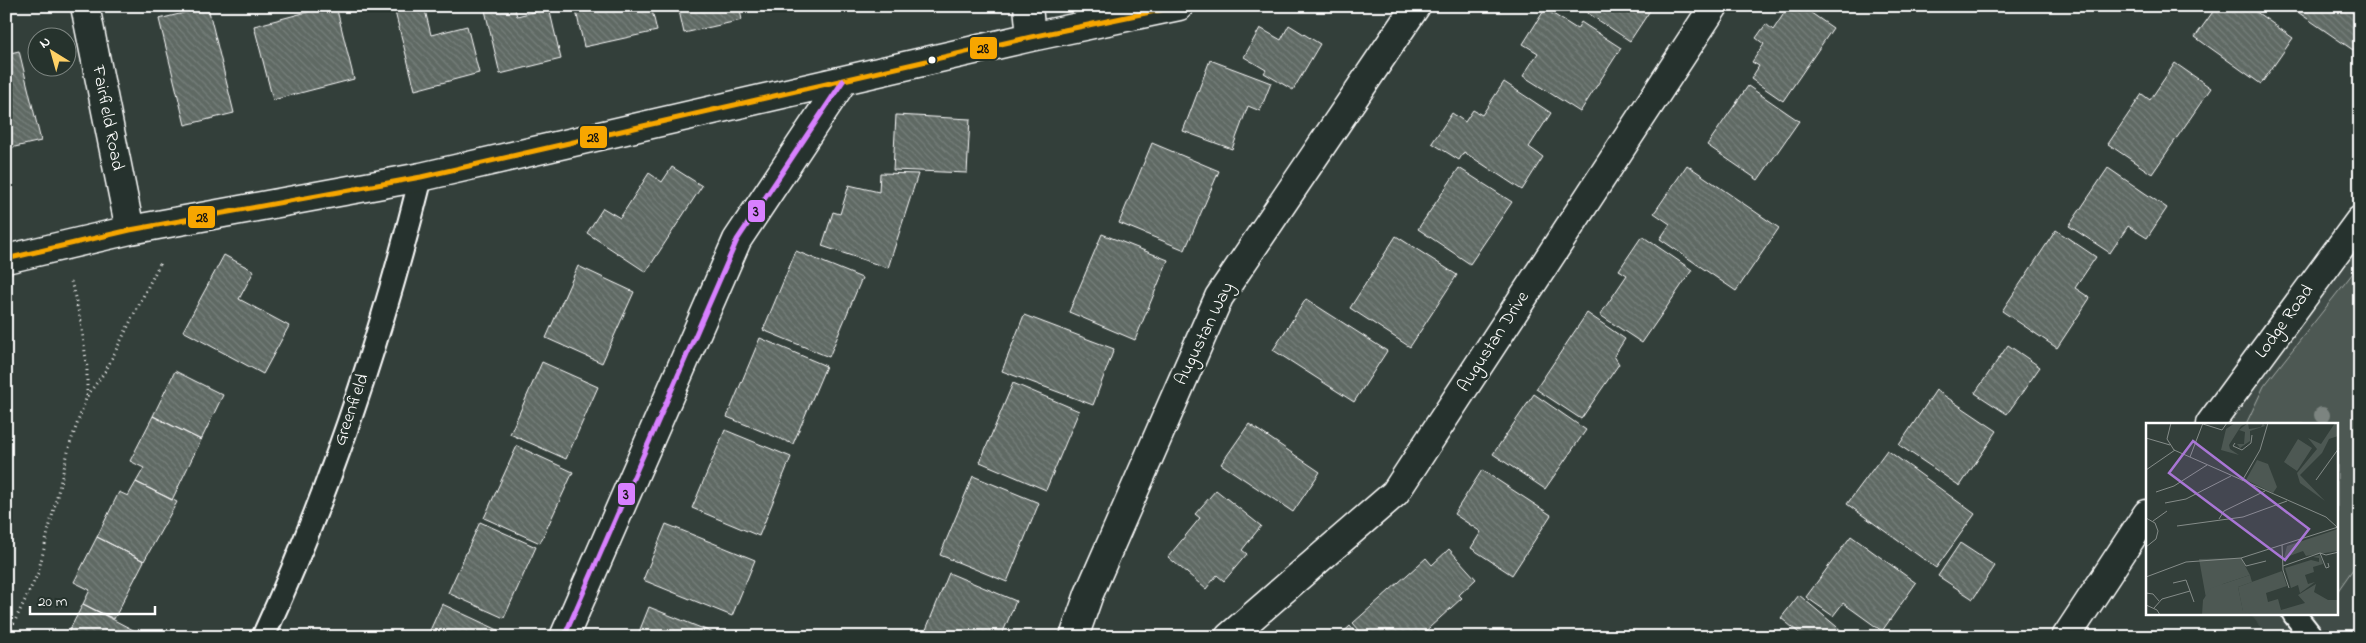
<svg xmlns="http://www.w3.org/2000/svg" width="2366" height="643" viewBox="0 0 2366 643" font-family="'Indie Flower',sans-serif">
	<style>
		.built { fill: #404c47 }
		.grass { fill: #4d5853; stroke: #a6aca9 }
		.building { fill: url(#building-back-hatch); stroke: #fff }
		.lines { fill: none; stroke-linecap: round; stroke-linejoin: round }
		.lane-casing { stroke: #fff; stroke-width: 26 }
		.street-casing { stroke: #fff; stroke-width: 31 }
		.secondary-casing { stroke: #fff; stroke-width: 31 }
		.path { stroke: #fff; stroke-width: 3; stroke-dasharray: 1 4; stroke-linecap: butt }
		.lane { stroke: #26332d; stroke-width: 22 }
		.street { stroke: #26332d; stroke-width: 28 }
		.secondary { stroke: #26332d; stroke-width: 28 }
		.bus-1-casing { stroke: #26332d; stroke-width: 9 }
		.bus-2-casing { stroke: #26332d; stroke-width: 9 }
		.bus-1 { stroke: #f7a600; stroke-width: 5 }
		.bus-2 { stroke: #d880ff; stroke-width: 5 }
		.tree { fill: #7c8480 }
		.bus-dot { fill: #fff; stroke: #26332d; stroke-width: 2 }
		.labels { text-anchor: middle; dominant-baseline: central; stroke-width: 5; stroke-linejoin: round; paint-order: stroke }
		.street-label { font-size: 18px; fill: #fff; stroke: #26332d }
		.inset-road { fill: none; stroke: #858c89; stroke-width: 1 }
		.view { fill: #a976d5; fill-opacity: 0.15; stroke: #a976d5; stroke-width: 2.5 }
		.inset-edge { fill: none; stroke: #fff; stroke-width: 2.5 }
		.line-badge { stroke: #26332d; stroke-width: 2 }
		.pale-badge-label { font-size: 14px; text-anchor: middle; font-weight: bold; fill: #111 }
	</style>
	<defs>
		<pattern id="building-back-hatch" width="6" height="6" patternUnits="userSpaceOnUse" patternTransform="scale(1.25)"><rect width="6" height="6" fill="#5f6964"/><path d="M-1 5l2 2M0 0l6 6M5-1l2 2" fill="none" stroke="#77807b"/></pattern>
	</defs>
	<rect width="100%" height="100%" fill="#333f3a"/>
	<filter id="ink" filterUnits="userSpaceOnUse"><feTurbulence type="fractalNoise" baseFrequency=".02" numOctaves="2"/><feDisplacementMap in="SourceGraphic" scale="10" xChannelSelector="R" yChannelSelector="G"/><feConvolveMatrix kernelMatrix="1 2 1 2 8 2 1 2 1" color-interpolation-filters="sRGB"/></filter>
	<g filter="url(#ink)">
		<path class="built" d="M2360,220v417h-91l-19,-23h87v-190h-127z"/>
		<path class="grass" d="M2360,264v295l-23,33v-168h-91l18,-38z"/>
		<path class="building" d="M330,6h6l18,73 -81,21 -19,-74z
			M403,6h21l7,29 36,-9 12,47 -64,17 -21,-82z
			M484,6h30l3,10 32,-8 12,51 -61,15z
			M575,6h76l6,25 -73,16z
			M678,6h61l3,14 -58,13z
			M773,6h19l-18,4z
			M1577,6h76l-23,35z
			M1789,6h12l32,22 -50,73 -32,-22 8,-13 -7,-4 12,-18 -8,-6 10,-14 7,6z
			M2217,6h31l45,32 -32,46 -66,-47z
			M2289,6h71v34l-7,10z
			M208,7l26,106 -49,12 -26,-106z
			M1545,9l32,20 4,-7 40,26 -41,64 -57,-36 15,-23 -15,-9z
			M1289,25l31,19 -27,46 -29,-17 2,-3 -22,-13 16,-29 21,12z
			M19,51l22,90 -35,8v-95z
			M1210,60l61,23 -11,28 -12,-5 -16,43 -49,-18z
			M2175,63l36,25 -59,86 -44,-30 34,-50 8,6z
			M1504,82l47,31 -22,34 14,10 -21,33 -58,-38 -5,8 -27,-17 20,-30 13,9 8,-12 9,5z
			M1748,86l51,35 -41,59 -51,-35z
			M896,115l74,4 -3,54 -74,-3z
			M1152,143l67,28 -34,79 -66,-27z
			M1687,165l92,63 -43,63 -76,-52 10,-15 -16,-11z
			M672,167l30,19 -56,86 -59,-39 16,-25 17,10 29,-45 13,9z
			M1459,168l53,34 -42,62 -52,-35z
			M2108,168l59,40 -20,30 -19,-12 -18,27 -41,-27z
			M880,173l38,1 -30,94 -66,-22 11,-34 7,2 9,-29 30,7z
			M2056,230l40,27 -21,31 15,10 -33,50 -55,-37z
			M1102,234l66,26 -33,80 -66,-28z
			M1396,236l61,39 -47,72 -60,-39z
			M1642,236l50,34 -50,73 -42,-28 27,-40 -8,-5z
			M796,251l66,27 -33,79 -66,-27z
			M224,255l30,16 -15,28 50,27 -26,48 -80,-43z
			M578,266l56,26 -32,71 -56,-25z
			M1306,299l81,52 -33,51 -81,-52z
			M1587,313l38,26 -11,17 5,8 -38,55 -45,-30z
			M1024,315l90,34 -21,56 -91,-34z
			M760,338l66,28 -33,78 -66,-27z
			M2008,345l32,22 -33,47 -32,-21z
			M542,362l56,25 -32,72 -56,-25z
			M175,371l48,24 -22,45 -48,-24z
			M1013,383l66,28 -33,79 -66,-28z
			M1936,390l61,41 -37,55 -61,-41z
			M1534,394l52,36 -41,59 -52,-35z
			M153,416l48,24 -29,60 -36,-18 8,-14 -14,-7z
			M1249,424l71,48 -27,40 -72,-48z
			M725,430l66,27 -32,79 -67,-28z
			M517,446l56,26 -33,71 -56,-25z
			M1887,450l88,64 -39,54 -89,-64z
			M1482,470l69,45 -39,60 -41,-27 10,-16 -27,-18z
			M973,476l66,27 -32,79 -67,-27z
			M136,482l41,20 -33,59 -47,-24 22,-45 9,4z
			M1216,490l45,36 -19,24 5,4 -23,27 -7,-6 -11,14 -38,-32 32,-39 -5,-4z
			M480,522l56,25 -32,71 -56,-25z
			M666,524l89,36 -23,56 -89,-36z
			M1851,536l65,47 -34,48 -39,-28 -10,13 -27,-19z
			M97,537l47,24 -30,58 -31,-15 7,-14 -16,-8z
			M1960,543l35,23 -22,33 -35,-23z
			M1449,549l27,30 -17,16 3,3 -43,39h-54l-12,-14 73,-65 6,7z
			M949,573l67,28 -15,36h-78z
			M1799,595l50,42h-45l-23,-19z
			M83,604l56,29 -2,4h-71z
			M442,604l56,26 -4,7h-67z
			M649,607l67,27 -1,3h-78z
			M1350,626l9,11h-21z"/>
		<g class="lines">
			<defs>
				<path id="lane" d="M2294,614l18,23
					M263,637c68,-148 119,-303 158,-460"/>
				<path id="street" d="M85,6l45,224
					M1028,6l3,31
					M6,259l124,-29 291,-53 610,-140 148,-31
					M564,637l173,-397 106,-159
					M1074,637l15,-43 130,-297 197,-291
					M1229,637l166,-144 319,-487"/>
				<path id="secondary" d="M2210,424l150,-204
					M2066,637l81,-123"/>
			</defs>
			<use href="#lane" class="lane-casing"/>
			<use href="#street" class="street-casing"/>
			<use href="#secondary" class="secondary-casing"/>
			<path class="path" d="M87,396l19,-26 55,-109
				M7,637l31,-64 32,-129 17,-48v-29l-6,-45 -10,-41"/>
			<use href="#lane" class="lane"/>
			<use href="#street" class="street"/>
			<use href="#secondary" class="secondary"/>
			<defs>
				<path id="bus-1" d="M6,259l124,-29 291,-53 610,-140 148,-31"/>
				<path id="bus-2" d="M564,637l173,-397 106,-159"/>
			</defs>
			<use href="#bus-1" class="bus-1-casing"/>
			<use href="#bus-2" class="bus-2-casing"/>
			<use href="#bus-1" class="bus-1"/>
			<use href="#bus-2" class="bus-2"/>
		</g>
		<circle class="tree" cx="2322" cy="415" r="8"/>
	</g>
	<circle class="bus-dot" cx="932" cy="60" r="4.5"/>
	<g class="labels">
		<g class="street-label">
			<text transform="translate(107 118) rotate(79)">Fairfield Road</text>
			<text transform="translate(2285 322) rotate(-54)">Lodge Road</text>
			<text transform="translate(1205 334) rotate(-64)">Augustan Way</text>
			<text transform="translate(1494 342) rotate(-57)">Augustan Drive</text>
			<text transform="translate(352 410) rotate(-71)">Greenfield</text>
		</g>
	</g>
	<g transform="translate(2146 423)">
		<rect width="192" height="192" fill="#333f3a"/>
		<path d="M102,0l1,6 12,-2 2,-4 2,3 -15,5v10l-10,7 -3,-4h7l1,-12 -6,-2zM152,16l14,9 -15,23 -13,-9zM192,106v22l-32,5 -3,-5 -19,7 3,-12zM174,132l3,9 -10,3 1,5 -9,3 3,9 7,-2 -15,11 -2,-8 -7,3 -6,-20 26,-8 8,2v-4l-6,-1zM95,135l9,17 -27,9 -17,14 -7,-39zM136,148l5,15 -21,7 2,9 10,-3 3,11 24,-7 -7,-8 18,-11 -2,8 14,8h10v15h-84l-11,-3 -5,-25z" fill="#4d5853"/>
		<path d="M89,0h13l-7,3 -12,19 1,4 9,6 -18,-5 5,-21zM189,0l3,1v12l-9,3 -7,14 -22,22 25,26 -25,-18 -3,-10 20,-24 -9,-11 13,6zM104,152l2,7 -14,5 5,24 11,4h-52l1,-15 8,-12z" fill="#4d5853"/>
		<path d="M111,37l11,4 9,23 -4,6 -27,-13z" fill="#4d5853"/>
		<path class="inset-road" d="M25,0l-4,16 7,11 152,67 11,10M57,1l19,6 5,-7M0,15l24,7M89,20l-2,3 9,4 9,-7 1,-8M44,34l13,-34M0,47l29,-20M170,57l23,-32M96,58l18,-31 8,-27M10,69l18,-6 33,-21M19,80l21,-4 45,-23M0,95l9,5 3,8 -2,8 -10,8M73,96l5,-8 41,-20M7,98l14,-10M31,103l66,-9 44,-16M136,122l1,25 6,18M174,130l6,15 3,-1 -1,-4M95,135l5,8 20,-5M137,143l37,-13 6,2 13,-3M0,154l40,-15 55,-4 97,-31M27,160l13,-3 4,11M0,170l7,1 6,7M0,182l11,5 3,5M8,185l8,-9 28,-8 4,11"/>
		<path class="view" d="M47,18l116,88 -24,31 -116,-87z"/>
		<rect width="192" height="192" class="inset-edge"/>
	</g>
	<g class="line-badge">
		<rect x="969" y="36" width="29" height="24" rx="5" fill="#f7a600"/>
		<rect x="579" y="125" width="29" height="24" rx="5" fill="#f7a600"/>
		<rect x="747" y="199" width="19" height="24" rx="5" fill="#d880ff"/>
		<rect x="187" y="205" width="29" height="24" rx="5" fill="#f7a600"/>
		<rect x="617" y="482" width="19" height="24" rx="5" fill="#d880ff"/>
	</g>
	<g class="pale-badge-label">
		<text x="983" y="53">28</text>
		<text x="593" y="142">28</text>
		<text x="756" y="216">3</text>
		<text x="202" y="222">28</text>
		<text x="626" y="499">3</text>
	</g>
	<rect width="2366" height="643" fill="none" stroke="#26332d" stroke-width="25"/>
	<rect x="12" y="12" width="2341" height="618" fill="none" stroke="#fff" stroke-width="2" filter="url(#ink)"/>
	<g transform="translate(52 52) rotate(323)"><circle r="24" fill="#26332d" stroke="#7d8581"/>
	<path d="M0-4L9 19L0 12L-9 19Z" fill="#ffd166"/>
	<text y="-8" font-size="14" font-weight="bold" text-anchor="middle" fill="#ffffff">N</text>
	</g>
	<path d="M30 606v8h125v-8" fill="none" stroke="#ffffff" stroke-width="2.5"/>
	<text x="38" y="606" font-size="15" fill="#ffffff" stroke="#26332d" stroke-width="4" paint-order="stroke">20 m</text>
</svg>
